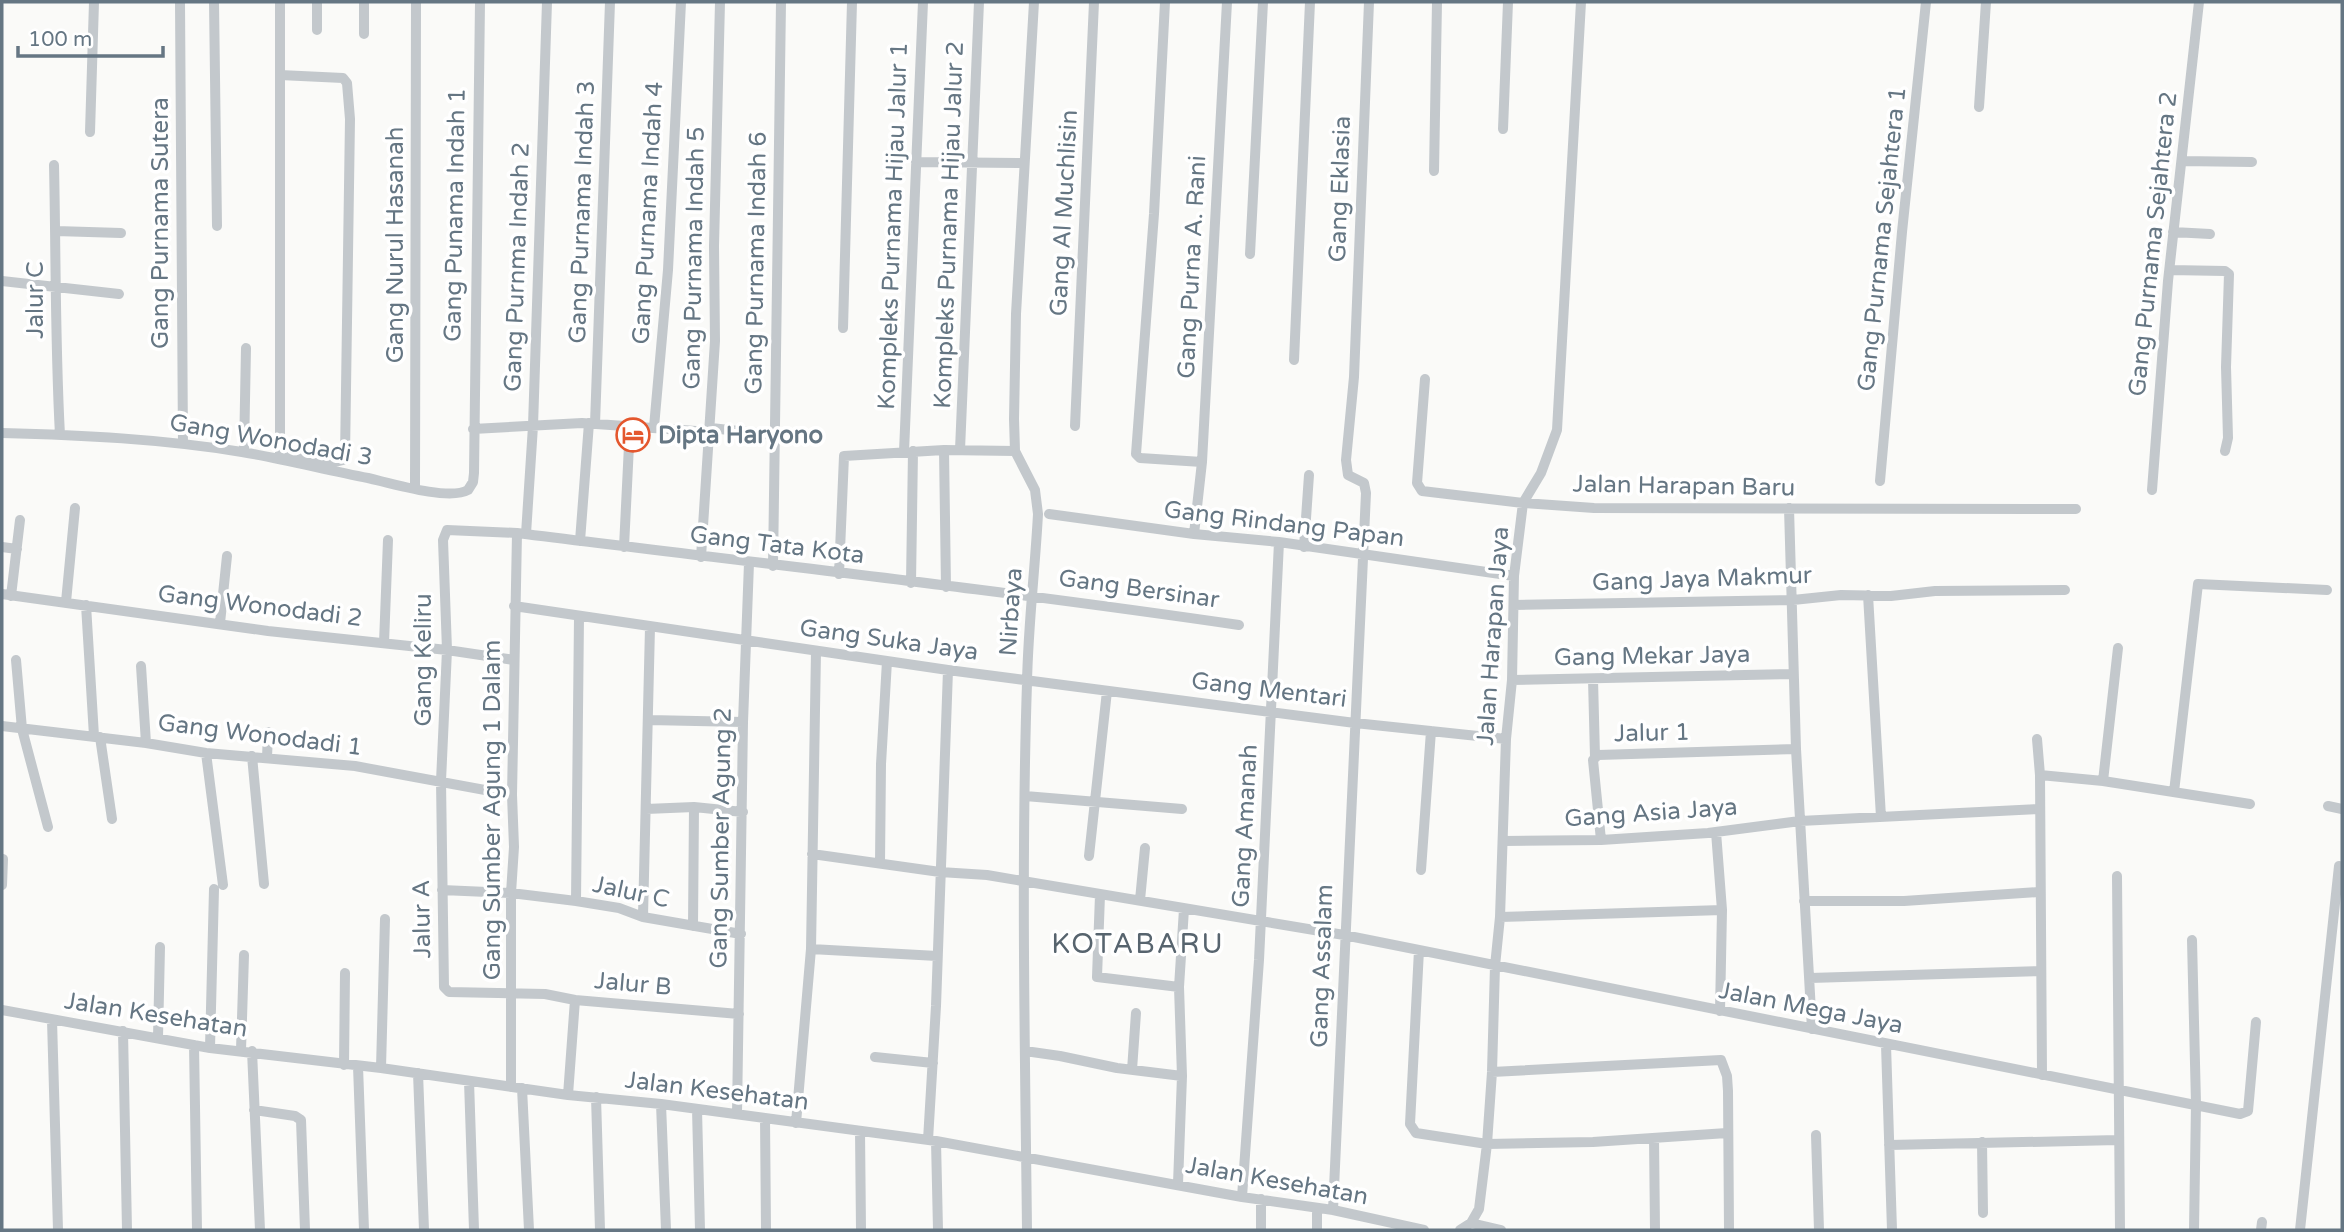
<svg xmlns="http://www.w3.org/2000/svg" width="2344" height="1232" viewBox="0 0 2344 1232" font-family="'Varela Round',sans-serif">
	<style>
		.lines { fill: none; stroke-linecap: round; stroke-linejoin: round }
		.street { stroke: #c3c8cc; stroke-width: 10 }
		.labels { text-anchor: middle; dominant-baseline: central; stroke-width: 7; stroke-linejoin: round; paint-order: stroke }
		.street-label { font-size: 24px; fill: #657683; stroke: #fff }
		.poi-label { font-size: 24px; font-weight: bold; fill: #657683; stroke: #fff; text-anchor: start }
		.quarter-label { font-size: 28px; letter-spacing: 2px; fill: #57646e; stroke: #fff }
	</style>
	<rect width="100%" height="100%" fill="#fafaf8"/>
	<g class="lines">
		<path class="street" d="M180,2l3,442
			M214,2l3,224
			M280,2v452
			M317,2v28
			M1165,2l-11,212 -18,240 4,4 62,4
			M364,34v-32
			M280,75l63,3 4,5 3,36 -5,338 -2,3 -8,2 -55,-13
			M1979,107l7,-105
			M1503,129l5,-127
			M90,132l4,-130
			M2182,161l70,1
			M916,162l108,1
			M54,165c2,90 1,180 6,270
			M1434,171l3,-169
			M56,231l65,2
			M2173,232l37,2
			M1250,254l13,-252
			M2170,270l55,1 4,3 -3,93 2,71 -3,13
			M2,281l117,13
			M843,328l9,-326
			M1294,360l16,-358
			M1425,379l-8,104 5,8 101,12 71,5 482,1
			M595,424l15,-422
			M1075,426l19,-424
			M654,427l14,-157 13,-268
			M711,428l63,7
			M473,429l109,-6 128,9
			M2,433c80,2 160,6 240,19 42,7 84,18 126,26 22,5 81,23 100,12l5,-8 1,-9 6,-471
			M960,450l19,-448
			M244,452l2,-104
			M904,452l19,-450
			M1880,481l22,-249 24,-230
			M415,488l1,-486
			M2152,490l16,-209 31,-279
			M1789,508l7,241 16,280
			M1049,514l145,20 85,8 235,34
			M526,534l7,-108 14,-424
			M1194,534l8,-72 25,-460
			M580,541l9,-118
			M2,547l15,2
			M624,547l6,-122
			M1304,547l5,-72
			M701,557l14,-216 -1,-95 6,-244
			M773,566l8,-564
			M839,574l5,-118 100,-6
			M911,583l2,-132
			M946,587l-2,-137 71,1
			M2,594l266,37 179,19 67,10
			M1868,595l13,222
			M11,596l9,-76
			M66,602l9,-94
			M86,605l8,131
			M1514,605l279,-5 48,-5 50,1 44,-5 130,-1
			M514,606l434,64 407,53 151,16
			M220,623l7,-67
			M384,643l4,-103
			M816,651l-5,298 126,7
			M16,660l6,69 26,98
			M141,666l5,77
			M1593,679l2,78
			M1512,680l281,-6
			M649,720l94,2
			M2,726l144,17 60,10 149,13 157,29
			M100,737l12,82
			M2037,739l3,36 2,300
			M206,753l17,132
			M252,756l12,128
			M267,758l1,-26
			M2040,775l63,6 147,23
			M2103,781l15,-133
			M2174,792l24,-208 129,6
			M1025,796l157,13
			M2328,806l14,3
			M646,809l48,-2 49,5
			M1716,832l6,78 -2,101
			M1601,840l-8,-80 5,-5 198,-6
			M1504,841l97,-1 107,-7 92,-12 238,-12
			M812,854l128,18 47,3 357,60 896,179 8,-3 8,-89
			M1089,856l18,-165
			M880,863l1,-99 6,-103
			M1421,870l10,-139
			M2117,876l3,354
			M2,885l1,-26
			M442,890l69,3 65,8 43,7 24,9 98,17
			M1100,895l-3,82 82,10
			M1140,900l5,-52
			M576,901l3,-284
			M1804,901h100l135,-9
			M643,917l7,-290
			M1500,917l222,-7
			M693,926l1,-119
			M2192,940l4,164 -2,126
			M1419,950l-9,174 6,9 71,11 106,-2 134,-9
			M1810,978l229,-7
			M575,1000l-30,-6 -96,-2 -5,-5 -3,-206 6,-131 -4,-110 4,-10 70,3c241,30 482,57 722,92
			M2,1010l208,38 171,20 187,27 93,9 275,37 306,56 91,13 91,20
			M52,1020l6,210
			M123,1031l4,199
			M158,1038l2,-91
			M194,1045l3,185
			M1886,1045l6,185
			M210,1048l4,-159
			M241,1050l3,-95
			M252,1051l8,179
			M1025,1051l35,5 57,12 65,8
			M875,1057l58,6
			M344,1065l1,-92
			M358,1066l6,164
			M381,1068l4,-149
			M1132,1070l4,-57
			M1492,1072l229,-12 6,16 1,15 1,139
			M418,1073l6,157
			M469,1081l5,149
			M511,1087v-194l3,-46 -2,-52 5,-262
			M522,1088l7,142
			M568,1095l7,-95 164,14
			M596,1097l4,133
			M661,1104l5,126
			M697,1109l3,121
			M254,1110l41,6 6,4 4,110
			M737,1114l6,-392 6,-159
			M765,1118l1,112
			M796,1123l15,-174
			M860,1131l1,99
			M1816,1135l3,95
			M1654,1138l1,92
			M928,1140l8,-134 12,-336
			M936,1141l2,89
			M1982,1142l1,71
			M1889,1145l229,-5
			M1178,1184l4,-108 -3,-89 5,-78
			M1242,1197l17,-237 20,-418
			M1261,1199v31
			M1333,1210l33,-717 -2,-10 -16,-8 -2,-15 8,-83 15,-375
			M1471,1223l30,7
			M1027,1230c-2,-182 -6,-365 0,-547 1,-56 8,-113 11,-169l-3,-24 -20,-39 -1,-32 2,-105 18,-312
			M1317,1230v-22
			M1460,1230l11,-7 8,-14 8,-65 5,-72 3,-106 5,-49 6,-178 6,-59 2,-104 9,-73 18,-30 16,-43 24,-428
			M2261,1230l1,-8
			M2300,1230l39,-364 3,1"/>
	</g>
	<defs>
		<symbol id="hotel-ring" viewBox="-11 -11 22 22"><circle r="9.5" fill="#fff" stroke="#e4572e" stroke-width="1.5"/><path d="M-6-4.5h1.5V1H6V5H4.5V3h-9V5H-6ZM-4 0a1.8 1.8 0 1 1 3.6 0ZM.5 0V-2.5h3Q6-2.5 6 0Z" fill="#e4572e"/></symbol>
	</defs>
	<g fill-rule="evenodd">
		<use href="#hotel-ring" x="614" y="416" width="38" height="38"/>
	</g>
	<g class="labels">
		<g class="street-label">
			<text transform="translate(1340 189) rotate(-88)">Gang Eklasia</text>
			<text transform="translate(582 212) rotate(-88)">Gang Purnama Indah 3</text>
			<text transform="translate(648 213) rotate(-87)">Gang Purnama Indah 4</text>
			<text transform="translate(1064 213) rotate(-87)">Gang Al Muchlisin</text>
			<text transform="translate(455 215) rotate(-89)">Gang Punama Indah 1</text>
			<text transform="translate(160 223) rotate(-90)">Gang Purnama Sutera</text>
			<text transform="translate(949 225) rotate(-88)">Kompleks Purnama Hijau Jalur 2</text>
			<text transform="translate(893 226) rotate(-88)">Kompleks Purnama Hijau Jalur 1</text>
			<text transform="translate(1882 239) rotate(-84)">Gang Purnama Sejahtera 1</text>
			<text transform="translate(2153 244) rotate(-84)">Gang Purnama Sejahtera 2</text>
			<text transform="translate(395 245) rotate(-90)">Gang Nurul Hasanah</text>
			<text transform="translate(694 258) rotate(-89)">Gang Purnama Indah 5</text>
			<text transform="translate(756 263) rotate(-89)">Gang Purnama Indah 6</text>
			<text transform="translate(517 267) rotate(-88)">Gang Purnma Indah 2</text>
			<text transform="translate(1192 267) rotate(-87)">Gang Purna A. Rani</text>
			<text transform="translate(35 300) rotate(-90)">Jalur C</text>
			<text transform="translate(271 440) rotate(10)">Gang Wonodadi 3</text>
			<text transform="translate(1684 486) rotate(1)">Jalan Harapan Baru</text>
			<text transform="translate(1284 524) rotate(7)">Gang Rindang Papan</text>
			<text transform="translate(777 545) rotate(7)">Gang Tata Kota</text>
			<text transform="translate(1702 579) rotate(-2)">Gang Jaya Makmur</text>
			<text transform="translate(1139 589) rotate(8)">Gang Bersinar</text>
			<text transform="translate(260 606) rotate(7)">Gang Wonodadi 2</text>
			<text transform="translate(1011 612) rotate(-86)">Nirbaya</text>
			<text transform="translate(1493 636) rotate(-86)">Jalan Harapan Jaya</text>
			<text transform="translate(889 640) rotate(8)">Gang Suka Jaya</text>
			<text transform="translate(1652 656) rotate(-1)">Gang Mekar Jaya</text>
			<text transform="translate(423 660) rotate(-90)">Gang Keliru</text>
			<text transform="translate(1269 690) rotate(7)">Gang Mentari</text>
			<text transform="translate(1652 733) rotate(-1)">Jalur 1</text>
			<text transform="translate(260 735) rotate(7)">Gang Wonodadi 1</text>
			<text transform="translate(492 810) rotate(-90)">Gang Sumber Agung 1 Dalam</text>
			<text transform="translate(1651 813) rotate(-4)">Gang Asia Jaya</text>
			<text transform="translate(1245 826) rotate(-87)">Gang Amanah</text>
			<text transform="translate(721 838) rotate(-89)">Gang Sumber Agung 2</text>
			<text transform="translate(631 892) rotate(12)">Jalur C</text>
			<text transform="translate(422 919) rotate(-91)">Jalur A</text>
			<text transform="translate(1322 966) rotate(-88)">Gang Assalam</text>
			<text transform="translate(633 984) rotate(5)">Jalur B</text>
			<text transform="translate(1811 1008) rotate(11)">Jalan Mega Jaya</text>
			<text transform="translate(156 1015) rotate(9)">Jalan Kesehatan</text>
			<text transform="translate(717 1091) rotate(7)">Jalan Kesehatan</text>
			<text transform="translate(1277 1181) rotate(10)">Jalan Kesehatan</text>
		</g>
		<g class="poi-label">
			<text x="658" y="435">Dipta Haryono</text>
		</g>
		<g class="quarter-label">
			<text x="1138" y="944">KOTABARU</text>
		</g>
	</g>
	<rect width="2344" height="1232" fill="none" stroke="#657683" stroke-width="7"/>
	<path d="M18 46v10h145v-10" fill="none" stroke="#657683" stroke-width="3.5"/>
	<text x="28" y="46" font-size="21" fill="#657683" stroke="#ffffff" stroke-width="5" paint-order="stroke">100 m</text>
</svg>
